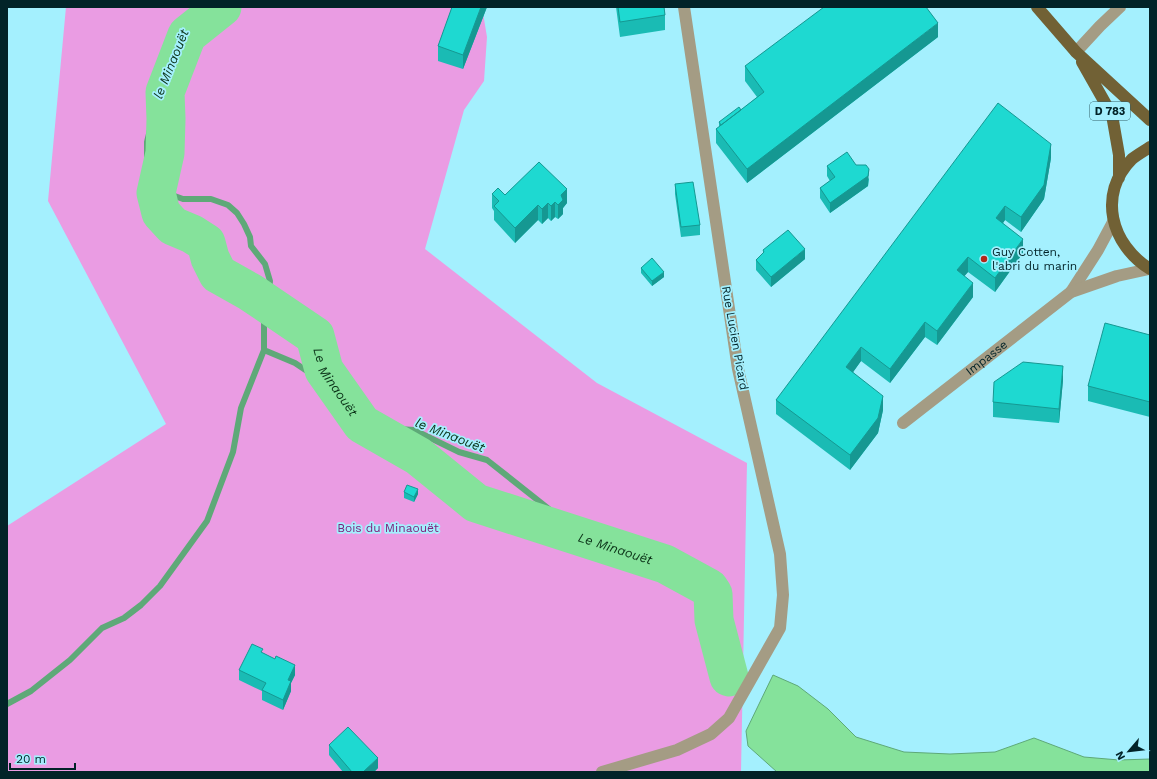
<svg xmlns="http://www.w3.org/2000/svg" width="1157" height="779" viewBox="0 0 1157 779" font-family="'Work Sans',sans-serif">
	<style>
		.green { fill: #ea9ce3 }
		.water { fill: #85e29b; stroke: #5ea978 }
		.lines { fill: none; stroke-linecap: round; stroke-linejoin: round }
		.stream { stroke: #5ea978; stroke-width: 6 }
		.river { stroke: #85e29b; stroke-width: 39 }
		.minor { stroke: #a49c84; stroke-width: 12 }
		.major { stroke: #716135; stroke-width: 12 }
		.wall { fill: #1abbb4 }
		.shaded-wall { fill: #159892 }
		.building { fill: #1ed9d1; stroke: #159892 }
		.poi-dot { fill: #b42719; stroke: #a4f0fe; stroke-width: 1.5 }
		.labels { text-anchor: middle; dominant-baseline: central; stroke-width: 3.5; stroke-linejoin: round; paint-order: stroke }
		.shield { fill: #a4f0fe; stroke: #336068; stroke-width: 1 }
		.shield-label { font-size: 11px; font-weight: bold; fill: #022328 }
		.poi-label { font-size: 12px; fill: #022328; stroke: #a4f0fe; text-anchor: start }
		.street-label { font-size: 12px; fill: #022328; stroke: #a4f0fe }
		.park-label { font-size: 12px; fill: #7f217b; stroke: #a4f0fe }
		.water-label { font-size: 13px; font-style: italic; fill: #0a3217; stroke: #a4f0fe }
	</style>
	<rect width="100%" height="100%" fill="#a4f0fe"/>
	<path class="green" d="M66,7h416l5,30 -3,44 -20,29 -39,139 172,134 150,80 -6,309h-734v-246l159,-102 -118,-223z"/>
	<path class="water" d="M773,675l25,11 30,23 28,28 48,15 46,2 45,-2 39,-14 50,19 35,3 31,-1v13h-373l-29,-26 -2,-15z"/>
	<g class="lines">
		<path class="stream" d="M264,350l31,13 15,10 22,23 7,15 10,9 21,7 44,3 45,22 28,8 62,49 17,24 12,7 29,1 14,2 28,11 25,16 18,9 19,17 15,32 12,33
			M7,704l24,-13 39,-31 32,-32 22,-10 17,-13 19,-19 47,-65 26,-69 8,-44 23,-58v-28l4,-18 2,-23 -5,-17 -14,-18 -1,-9 -6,-13 -7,-11 -9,-8 -17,-6h-28l-14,-5 -11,-10 -7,-11 -4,-15v-16l4,-16 19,-25 28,-76 9,-10 11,-8"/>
		<path class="river" id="s1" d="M222,7l-35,28 -22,57 1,27 -1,34 -9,40 5,20 12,13 19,8 14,9 4,15 8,16 32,18 65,44 9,34 38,54 56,32 58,47 189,61 44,24 4,6 1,26 15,57"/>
		<g class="minor">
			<path d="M1076,52l24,-26 20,-19"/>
			<path d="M1071,292l27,-42 15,-28"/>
			<path id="s2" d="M903,423l168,-131 46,-16 32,-7"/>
			<path d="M602,772l75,-22 34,-16 18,-16 51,-90 3,-33 -3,-41 -42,-185 -54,-362"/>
		</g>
		<path class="major" d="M1037,7l39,45 74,68
			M1082,62l30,53 7,40v23
			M1150,147c-6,4 -13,8 -18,12 -35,35 -21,86 18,110"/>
	</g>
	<path class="wall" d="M487,7l-24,62 -25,-8v-15z
		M616,7h48l1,8v15l-45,7z
		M938,37l-191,146 -31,-40v-14l3,-2v-5l22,-12 16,-13 -12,-16v-15z
		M1051,158l-7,41 -23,33 -16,-12 -2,3 20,30 -28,39 -27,-20 -4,4 9,21 -36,48 -12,-8 -35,46 -29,-22 -8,11 30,38 -5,23 -28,37 -74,-56v-14z
		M856,165l13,14 -1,7 -38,27 -10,-15v-10l10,-7 -3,-5v-10z
		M675,184l25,41v10l-19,2 -6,-43z
		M492,194l13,1 62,8 -4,5v6l-5,5 -3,-2 -4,4 -3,-3 -6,6 -4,-4 -23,23 -21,-23v-9l-2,-3z
		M763,250l42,9 -34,28 -15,-17v-10l7,-6z
		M641,268l23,9 -12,9 -11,-13z
		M1150,335v82l-62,-16v-15z
		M1063,380l-4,43 -66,-6v-15z
		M404,492l14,2 -4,8 -10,-4z
		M263,653l32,22 -4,8v8l-8,19 -21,-10v-9l-23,-11v-10z
		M329,745l49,23 -4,4h-31l-14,-17z"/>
	<path class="shaded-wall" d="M481,7h6l-24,62v-14z
		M938,23v14l-191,146v-14z
		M1051,144v14l-7,41 -23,33v-15z
		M869,169l-1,17 -38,27v-10z
		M567,189v14l-4,5v6l-5,5v-14l3,-10z
		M555,202v15l-4,4v-15z
		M548,203v15l-6,6v-15z
		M538,205v15l-23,23v-15z
		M1005,206v14l-9,13v-15z
		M1023,239v14l-28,39v-14z
		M805,249v10l-34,28v-10z
		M968,257v15l-11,13v-15z
		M664,272v5l-12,9v-5z
		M973,283v14l-36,48v-14z
		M925,322v15l-35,46v-14z
		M861,347v14l-15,21v-15z
		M1063,366v14l-4,43v-14z
		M883,396v14l-5,23 -28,37v-15z
		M418,489v5l-4,8v-5z
		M295,665v10l-4,8v8l-8,19v-10l5,-20z
		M378,758v10l-4,4h-11z"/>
	<path class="building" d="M452,7h29l-18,48 -25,-9z
		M618,7h46l1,8 -45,7z
		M824,7h102l12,16 -191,146 -31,-40 48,-37 -19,-26z
		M998,103l53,41 -7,41 -23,32 -16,-11 -9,12 27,21 -28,39 -27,-21 -11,13 16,13 -36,48 -12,-9 -35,47 -29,-22 -15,20 37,29 -5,22 -28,37 -74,-55z
		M739,107l2,3 -20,15 -2,-3z
		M847,152l9,13h10l3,4 -1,7 -38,27 -10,-15 15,-11 -8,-11z
		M539,162l28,27 -6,6 2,5 -5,5 -3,-3 -4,4 -3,-3 -6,6 -4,-4 -23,23 -21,-22 5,-5 -7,-7 6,-6 7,7z
		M693,182l7,43 -19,2 -6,-43z
		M788,230l17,19 -34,28 -15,-17 8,-8 -1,-2z
		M652,258l12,14 -12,9 -11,-13z
		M1105,323l45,12v67l-62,-16z
		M1023,362l40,4 -4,43 -66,-7 1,-20z
		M407,485l11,4 -4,8 -10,-5z
		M252,644l11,5 -2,3 14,7 1,-3 19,9 -7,15 3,1 -8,19 -21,-10 4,-7 -27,-13z
		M348,727l30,31 -15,14h-11l-23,-27z"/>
	<circle class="poi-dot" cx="984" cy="259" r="4"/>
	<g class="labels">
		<rect class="shield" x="1090" y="102" width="40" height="18" rx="3"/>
		<g class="shield-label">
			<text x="1110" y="111">D 783</text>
		</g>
		<g class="poi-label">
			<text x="992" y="252">Guy Cotten,<tspan x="992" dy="14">l'abri du marin</tspan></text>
		</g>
		<g class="street-label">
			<text transform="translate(735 338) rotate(80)">Rue Lucien Picard</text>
			<text stroke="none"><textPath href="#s2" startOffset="106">Impasse</textPath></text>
		</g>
		<g class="park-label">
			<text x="388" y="528">Bois du Minaouët</text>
		</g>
		<g class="water-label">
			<text transform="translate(171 64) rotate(-68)">le Minaouët</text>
			<text stroke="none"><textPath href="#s1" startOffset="483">Le Minaouët</textPath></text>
			<text transform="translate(450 435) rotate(21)">le Minaouët</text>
			<text stroke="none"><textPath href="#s1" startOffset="819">Le Minaouët</textPath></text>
		</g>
	</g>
	<rect width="1157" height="779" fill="none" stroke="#022328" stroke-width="16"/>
	<g transform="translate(1129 751) rotate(242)" stroke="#a4f0fe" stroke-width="3" paint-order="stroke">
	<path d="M0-3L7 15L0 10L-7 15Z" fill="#022328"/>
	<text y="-6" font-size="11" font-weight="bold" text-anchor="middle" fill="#022328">N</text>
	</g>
	<path d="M10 763v6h65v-6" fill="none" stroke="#022328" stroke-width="2"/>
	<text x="16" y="763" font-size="12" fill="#022328" stroke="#a4f0fe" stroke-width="3" paint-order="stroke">20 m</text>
</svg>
